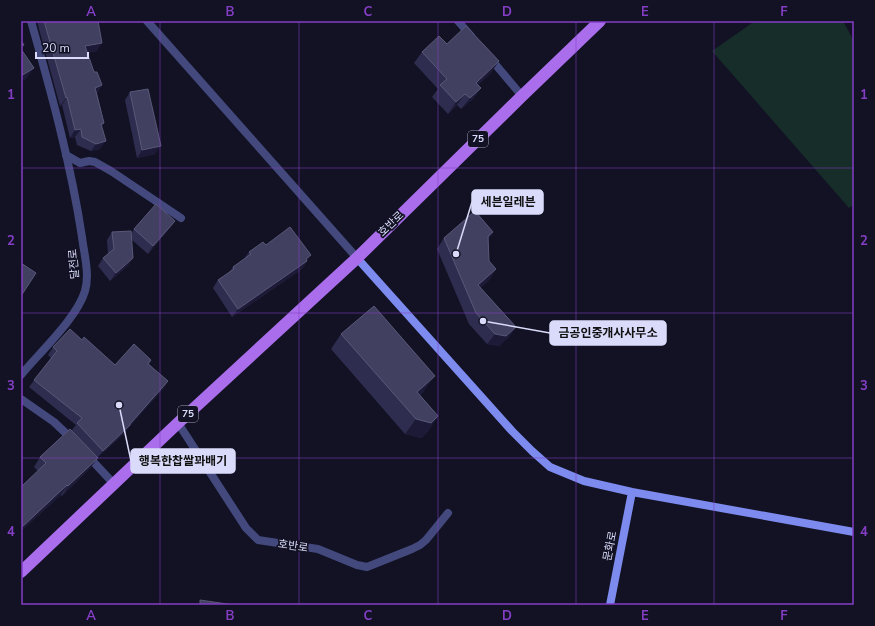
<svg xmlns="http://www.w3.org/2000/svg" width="875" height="626" viewBox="0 0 875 626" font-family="'Nunito Sans','Noto Sans KR',sans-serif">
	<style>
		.green { fill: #162d29 }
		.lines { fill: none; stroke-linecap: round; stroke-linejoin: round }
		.lane { stroke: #43497d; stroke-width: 8 }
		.street { stroke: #43497d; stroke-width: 8 }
		.secondary { stroke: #7d8bee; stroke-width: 8 }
		.primary { stroke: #aa6eec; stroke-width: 12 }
		.wall { fill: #2f2d4f }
		.shaded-wall { fill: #1c1a36 }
		.building { fill: #414061; stroke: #595879 }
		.grid { fill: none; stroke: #843ec5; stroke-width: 1; stroke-opacity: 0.55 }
		.labels { text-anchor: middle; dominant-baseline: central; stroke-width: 3.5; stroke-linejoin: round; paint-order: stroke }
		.shield { fill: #121224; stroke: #9e9fba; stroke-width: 1 }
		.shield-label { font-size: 10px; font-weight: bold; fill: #dadbfa }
		.street-label { font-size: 11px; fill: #dadbfa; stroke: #121224 }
		.leader { fill: none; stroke: #dadbfa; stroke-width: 1.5 }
		.callout-dot { fill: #dadbfa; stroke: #121224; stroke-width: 1.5 }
		.callout { fill: #dadbfa; stroke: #dadbfa; stroke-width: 1.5 }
		.callout-label { font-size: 12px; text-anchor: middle; font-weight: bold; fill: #111 }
		.neatline { fill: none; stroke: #843ec5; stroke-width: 1.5 }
		.grid-label { font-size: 13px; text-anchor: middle; font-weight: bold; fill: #843ec5 }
	</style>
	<rect width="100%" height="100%" fill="#121224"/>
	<path class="green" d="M755,21h88l11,20v164l-5,3 -137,-157z"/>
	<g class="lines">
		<path class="lane" d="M66,155l14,8 9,-2 6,1 16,9 70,47
			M21,399l33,23 18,17
			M178,423l68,105 12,12 60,9 39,16 10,2 45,-18 8,-4 6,-5 22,-27
			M87,455l27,29"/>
		<path class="street" d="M147,21l210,237
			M458,21l13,15
			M490,58l32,38
			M21,375c19,-23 56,-57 64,-84 5,-17 -1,-37 -3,-54 -11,-73 -31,-145 -51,-216"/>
		<path class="secondary" d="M357,258l155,173 20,20 18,16 34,14 48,11 222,40
			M610,605l22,-113"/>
		<path class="primary" d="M21,572l157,-149 179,-165 165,-162 78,-75"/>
	</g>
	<path class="wall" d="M37,21h61l-1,30 -10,2 7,19 8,13 -5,8 7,30 -2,3 -2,23 -9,2 -14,-6 -2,-8 -5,1 -8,-33 -2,1 -21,-77z
		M447,44l44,29 -13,12 3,3 -8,11 -12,10 -4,-4 -9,9 -16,-17 6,-8 -24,-26 8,-11z
		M130,92l25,62 -18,4 -12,-58z
		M175,221l-6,8 -21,25 -16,-14 -4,26 -18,15 -12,-15 5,-8 5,-4 -1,-14 5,-8 19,2 3,-5z
		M493,232l-5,7 1,22 7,8 -7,11 -9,8 36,39 -7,10 -10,9 -12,-2 -18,-20 -32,-75 7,-11z
		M266,245l41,16 -5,8 -70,48 -19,-29 5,-8 10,-6 5,-7 11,-8 5,-7z
		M341,334l83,57 -4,4 18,21 -10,15 -7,7 -16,-4 -74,-85z
		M82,340l33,25 34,-1 19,17 -5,8 -33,37 -5,7 -28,25 -6,9 -29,29 -1,-1 -40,36v-44l17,-16 -4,-4 6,-10 32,-27 4,-5 -47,-38 22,-29 -3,-3 5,-8z"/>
	<path class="shaded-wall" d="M102,43l-5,8 -18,3 6,-8z
		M499,61l-8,12 -23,21 8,-11z
		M34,68l-8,11 -5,3v-6z
		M102,85l-5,8 -2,-5z
		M481,88l-8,11 -12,10 9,-11z
		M465,94l-8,11 -9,9 8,-12z
		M67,97l-5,8 -2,1 6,-8z
		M81,129l-6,8 -5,1 5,-8z
		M106,141l-6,8 -9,2 5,-7z
		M161,146l-6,8 -18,4 5,-8z
		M175,221l-6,8 -21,25 5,-8z
		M311,255l-9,14 -70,48 6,-8z
		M133,258l-5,8 -18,15 6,-8z
		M496,269l-7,11 -19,16 8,-11z
		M516,327l-7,10 -10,9 -12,-2 8,-10z
		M435,376l-11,15 -17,15 10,-14z
		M168,381l-5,8 -33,37 -5,7 -28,25 6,-7 27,-27z
		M438,416l-10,15 -7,7 -16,-4 11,-15z
		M98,458l-7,9 -29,29 6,-10z
		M67,485l-6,10 -40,36v-3z"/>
	<path class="building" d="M44,21h54l4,22 -17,3 9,26h3l5,13 -7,3 9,35 -3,1 5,17 -10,3 -14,-7 -1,-8 -6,1 -8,-33 -1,1z
		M466,26l33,35 -23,22 5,5 -11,10 -5,-4 -9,8 -16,-17 7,-6 -25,-27 17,-16 8,8z
		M21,40l3,5 -3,2z
		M21,49l13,19 -13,8z
		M148,89l13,57 -19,4 -12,-58z
		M156,204l19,17 -22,25 -19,-17z
		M475,211l18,21 -5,4 1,25 7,8 -18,16 38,42 -10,9 -11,-2 -19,-21 -32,-75z
		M290,227l21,28 -5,4 1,2 -69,48 -20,-29 16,-11 -1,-2 18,-13 -2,-2 14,-10 3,3z
		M131,231l2,27 -17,15 -13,-15 11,-9 -2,-17z
		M21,263l15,10 -15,23z
		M374,306l61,70 -18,16 21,24 -7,7 -15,-4 -75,-85z
		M70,329l12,11 2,-3 31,28 19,-21 17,16 -3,4 20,17 -38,43v1l-27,26 -26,-28 5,-5 -48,-38 23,-29 -4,-4z
		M70,429l28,29 -30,28 -1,-1 -46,43v-41l25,-24 -6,-6z
		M200,600l34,5h-34z"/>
	<path class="grid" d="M160,21v584M299,21v584M438,21v584M576,21v584M714,21v584M21,168h833M21,313h833M21,458h833"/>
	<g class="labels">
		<g class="shield">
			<rect x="468" y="131" width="20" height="16" rx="3"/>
			<rect x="178" y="406" width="20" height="16" rx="3"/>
		</g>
		<g class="shield-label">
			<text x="478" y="139">75</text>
			<text x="188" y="414">75</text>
		</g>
		<g class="street-label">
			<text transform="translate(391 224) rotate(-44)">호반로</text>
			<text transform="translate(74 264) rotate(-95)">달전로</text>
			<text transform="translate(293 546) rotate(8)">호반로</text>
			<text transform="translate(610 546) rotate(-79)">문화로</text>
		</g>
	</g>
	<path class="leader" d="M456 254L472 202M483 321L550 333M119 405L131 461"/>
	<g class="callout-dot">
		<circle cx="456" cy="254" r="4"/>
		<circle cx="483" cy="321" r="4"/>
		<circle cx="119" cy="405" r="4"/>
	</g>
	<g class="callout">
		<rect x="472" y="190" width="71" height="24" rx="4"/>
		<rect x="550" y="321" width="116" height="24" rx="4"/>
		<rect x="131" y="449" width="104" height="24" rx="4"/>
	</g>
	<g class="callout-label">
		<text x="508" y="206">세븐일레븐</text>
		<text x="608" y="337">금공인중개사사무소</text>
		<text x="183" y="465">행복한찹쌀꽈배기</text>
	</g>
	<rect width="875" height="626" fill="none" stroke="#121224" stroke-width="44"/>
	<path d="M36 52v6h52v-6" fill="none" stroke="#dadbfa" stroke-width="2"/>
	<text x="42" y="52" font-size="12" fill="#dadbfa" stroke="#121224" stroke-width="3" paint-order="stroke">20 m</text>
	<rect x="22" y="22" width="831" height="582" class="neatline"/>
	<g class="grid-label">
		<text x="91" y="16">A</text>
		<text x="230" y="16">B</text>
		<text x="368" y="16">C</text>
		<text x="507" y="16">D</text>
		<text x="645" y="16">E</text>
		<text x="784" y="16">F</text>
		<text x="11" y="99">1</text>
		<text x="864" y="99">1</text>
		<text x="11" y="245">2</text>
		<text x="864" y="245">2</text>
		<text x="11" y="390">3</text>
		<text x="864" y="390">3</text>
		<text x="11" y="536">4</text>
		<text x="864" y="536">4</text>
		<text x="91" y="620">A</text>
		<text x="230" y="620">B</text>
		<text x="368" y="620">C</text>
		<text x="507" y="620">D</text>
		<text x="645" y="620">E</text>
		<text x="784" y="620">F</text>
	</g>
</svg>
